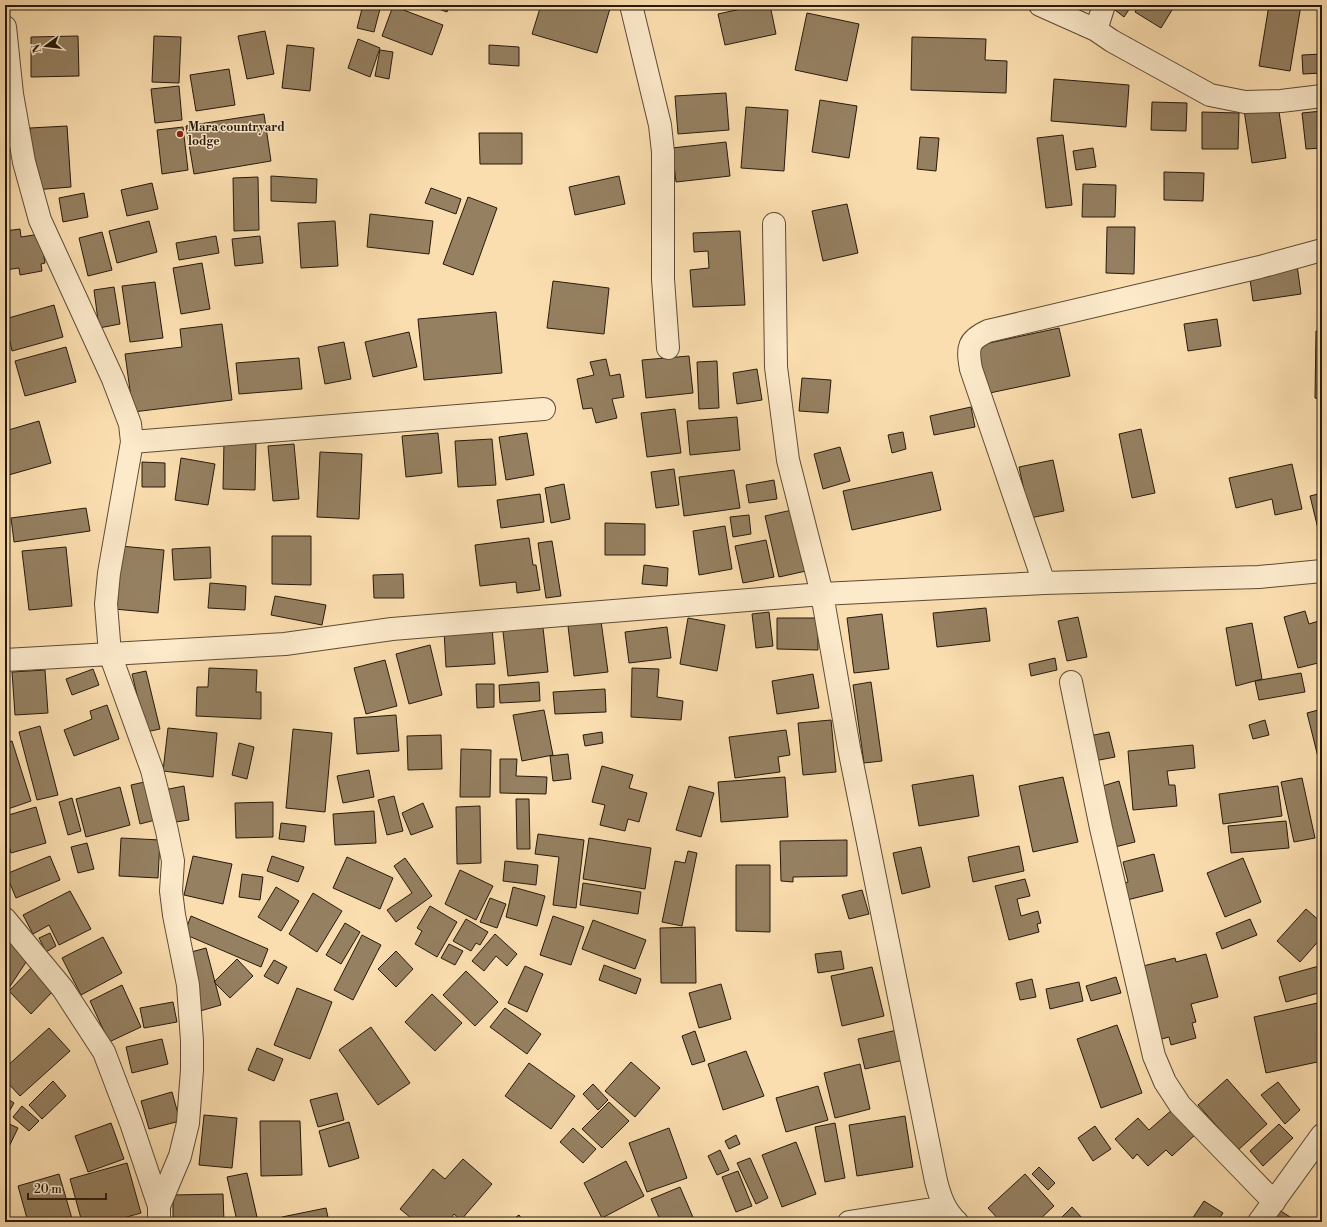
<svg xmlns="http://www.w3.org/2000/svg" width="1327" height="1227" viewBox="0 0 1327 1227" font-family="'Libre Bodoni',serif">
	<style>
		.building { fill: #958061; stroke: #271a0c }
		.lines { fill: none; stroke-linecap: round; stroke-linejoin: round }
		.minor-casing { stroke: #5c4b35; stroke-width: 24 }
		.minor { stroke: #fceacb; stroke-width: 22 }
		.poi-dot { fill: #8f2418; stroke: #fceacb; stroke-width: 1.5 }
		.labels { text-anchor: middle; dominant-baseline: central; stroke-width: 3; stroke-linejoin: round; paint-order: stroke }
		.poi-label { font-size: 12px; font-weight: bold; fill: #271a0c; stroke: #fceacb; text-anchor: start }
	</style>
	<rect width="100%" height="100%" fill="#fbdeaf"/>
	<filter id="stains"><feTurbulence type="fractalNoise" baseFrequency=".005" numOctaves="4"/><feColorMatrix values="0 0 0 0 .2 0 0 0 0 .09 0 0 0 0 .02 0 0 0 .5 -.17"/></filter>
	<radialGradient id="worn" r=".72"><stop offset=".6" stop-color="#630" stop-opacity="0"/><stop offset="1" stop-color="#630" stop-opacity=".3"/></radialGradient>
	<path class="building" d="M179,5h28l-28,2z
		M363,5h18l-7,27 -17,-4z
		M428,5h21l-2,7z
		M541,5h70l-14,48 -65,-19z
		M759,5h11l6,29 -51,11 -7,-31z
		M1111,5h21l-8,12 -14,-11z
		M1139,5h36l-14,23 -26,-16z
		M1269,5h32l-11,66 -31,-5z
		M393,6l50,19 -11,30 -50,-19z
		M807,13l52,11 -12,57 -52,-11z
		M265,31l9,43 -27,5 -9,-43z
		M78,36l1,40 -48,1v-40z
		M154,36l27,1 -2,46 -27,-1z
		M912,37l74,2 -1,21 22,1 -1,32 -95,-3z
		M358,39l22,9 -10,29 -22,-9z
		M287,45l27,3 -4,43 -28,-3z
		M489,45l30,2v19l-30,-2z
		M380,50l13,2 -4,27 -14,-3z
		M1322,54v19l-19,1 -1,-19z
		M229,69l6,36 -39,6 -6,-36z
		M1054,79l75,6 -3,42 -75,-6z
		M179,86l3,34 -27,3 -4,-34z
		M726,93l3,37 -51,4 -3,-38z
		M820,100l37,6 -8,52 -37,-6z
		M1152,102l35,1 -1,28 -35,-1z
		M1278,105l8,53 -34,5 -8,-53z
		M746,107l42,3 -4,61 -43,-3z
		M1322,111v37l-16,1 -4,-36z
		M1202,112l37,1 -1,36h-36z
		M264,114l7,47 -77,13 -8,-48z
		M67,126l4,61 -37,3 -4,-62z
		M183,127l5,43 -26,4 -5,-44z
		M479,133h43v31h-42z
		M1063,135l9,70 -26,3 -9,-70z
		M920,137l19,1 -3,33 -19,-2z
		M726,142l4,34 -54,6 -4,-34z
		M1093,148l3,19 -20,3 -3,-19z
		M1319,154h3v23z
		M1164,172l40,1 -1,28 -39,-1z
		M5,174l4,31 -4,1z
		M271,176l46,3 -1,24 -45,-2z
		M619,176l6,28 -50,11 -6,-28z
		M258,177l1,53 -25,1 -1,-53z
		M152,183l6,26 -31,7 -6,-26z
		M1083,184l33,1 -1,32h-33z
		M431,188l30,11 -5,15 -31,-11z
		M84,193l4,24 -25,5 -4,-24z
		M468,197l29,11 -24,67 -30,-11z
		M847,204l11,49 -35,8 -11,-50z
		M370,214l63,7 -4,33 -62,-7z
		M149,221l8,31 -40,11 -8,-32z
		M335,221l3,45 -37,2 -3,-45z
		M1107,227h28l-1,47 -28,-1z
		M20,229l1,8 19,-3 5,29 -4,1 1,7 -22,4 -1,-7 -14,2v-39z
		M740,231l5,74 -52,2 -3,-37 19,-2 -1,-17 -14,1 -1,-19z
		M102,232l10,38 -24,6 -9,-38z
		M216,236l3,17 -40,7 -3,-17z
		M260,236l3,27 -28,3 -3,-27z
		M202,263l8,46 -29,5 -8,-46z
		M1297,265l4,29 -48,7 -4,-29z
		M553,281l56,7 -5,46 -57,-6z
		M155,282l8,56 -33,4 -8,-56z
		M114,287l6,37 -21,4 -5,-38z
		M54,305l9,32 -51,14 -7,-32z
		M496,312l6,61 -78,7 -6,-61z
		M1217,319l4,27 -33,5 -4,-27z
		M222,324l10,76 -99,12 -8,-58 57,-7 -2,-18z
		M1059,328l11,48 -85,18 -10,-48z
		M1316,331h6v68l-7,-1z
		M409,332l8,35 -44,10 -8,-35z
		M344,342l7,37 -26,5 -7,-37z
		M66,347l10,35 -51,14 -10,-35z
		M689,356l4,37 -47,5 -4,-38z
		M299,358l3,31 -63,5 -3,-31z
		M606,359l4,17 10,-2 4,23 -12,2 5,19 -21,5 -4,-15 -9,1 -6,-30 17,-4 -4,-13z
		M717,361l2,47 -20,1 -2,-47z
		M757,369l5,31 -25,4 -4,-31z
		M802,378l29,2 -3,33 -29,-2z
		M971,407l4,20 -41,8 -4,-19z
		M675,409l6,44 -34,4 -6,-44z
		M737,417l3,33 -50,5 -3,-34z
		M39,421l12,42 -46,13v-45z
		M1141,429l14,64 -23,5 -13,-64z
		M903,432l3,17 -14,4 -4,-18z
		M438,433l4,40 -36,4 -4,-41z
		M527,433l7,42 -28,5 -7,-43z
		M492,439l4,46 -38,2 -3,-46z
		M224,441h32l-1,49 -32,-1z
		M294,444l5,55 -26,2 -5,-55z
		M840,447l10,34 -27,8 -9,-35z
		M320,452l42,2 -3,65 -42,-2z
		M181,458l34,6 -7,41 -33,-5z
		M1053,460l11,51 -34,7 -11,-51z
		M142,462l23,1v24h-23z
		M1292,464l10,45 -27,6 -3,-16 -36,9 -7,-30z
		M674,469l5,36 -23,3 -5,-36z
		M734,470l6,38 -56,8 -5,-39z
		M932,472l9,38 -89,20 -9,-39z
		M774,480l3,19 -28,4 -3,-18z
		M564,484l6,35 -19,4 -6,-35z
		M1322,493v52l-12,-49z
		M540,494l4,28 -43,6 -4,-28z
		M86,508l4,23 -76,11 -3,-24z
		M792,510l14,61 -27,6 -14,-61z
		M749,515l2,19 -18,3 -3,-20z
		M605,523l40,1v31h-40z
		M725,526l7,43 -33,6 -6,-44z
		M272,536h39v49l-39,-1z
		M529,538l4,27h3l4,25 -23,3 -1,-11 -36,4 -5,-41z
		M766,540l8,37 -31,6 -8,-37z
		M552,541l9,55 -15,2 -8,-55z
		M120,546l44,4 -6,63 -44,-4z
		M66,547l6,59 -43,4 -7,-59z
		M210,547l1,31 -37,2 -2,-31z
		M644,565l24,3 -1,18 -25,-2z
		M403,574l1,24h-30l-1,-23z
		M210,583l36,3 -1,24 -37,-2z
		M275,596l51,9 -4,20 -51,-10z
		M986,608l4,33 -53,6 -4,-34z
		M1305,611l4,13 13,-4v42l-24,6 -14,-51z
		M769,612l4,34 -17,2 -4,-34z
		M882,614l7,55 -35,4 -7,-55z
		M1078,617l9,40 -20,4 -9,-40z
		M688,618l37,7 -8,46 -37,-7z
		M777,618h41v32l-41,-1z
		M542,619l6,53 -40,4 -6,-53z
		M601,621l7,51 -34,4 -6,-50z
		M1252,623l10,56 -26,7 -10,-58z
		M492,627l3,37 -49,3 -2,-36z
		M667,627l4,31 -42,5 -4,-31z
		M430,645l12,50 -33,9 -13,-50z
		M1055,658l2,12 -26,6 -2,-12z
		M385,660l12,46 -31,8 -12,-46z
		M209,668l48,2 -1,22h5v27l-65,-3 1,-29h11z
		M632,668l27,1 -2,28 26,4 -2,19 -50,-3z
		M93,669l6,16 -27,10 -6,-16z
		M45,670l3,43 -33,2 -3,-43z
		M146,671l14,58 -14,3 -14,-58z
		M1301,673l4,19 -46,8 -4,-19z
		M813,674l6,34 -42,6 -5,-33z
		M539,682l1,19 -40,2 -1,-18z
		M871,682l11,79 -18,2 -11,-78z
		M476,684h18v23l-17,1z
		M605,689l1,23 -51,2 -2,-22z
		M107,705l12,34 -45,17 -10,-26 28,-11 -2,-8z
		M1322,709v47l-4,1 -11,-44z
		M544,710l9,45 -31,6 -9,-46z
		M396,715l3,36 -42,3 -3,-36z
		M831,720l5,52 -33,3 -5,-52z
		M1265,720l4,15 -16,4 -4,-14z
		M40,726l18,69 -21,5 -18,-68z
		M168,728l49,5 -4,44 -50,-6z
		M293,729l39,4 -7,79 -39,-4z
		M786,730l4,25 -12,2 2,15 -45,6 -6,-41z
		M602,732l1,11 -18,3 -2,-11z
		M1109,732l6,25 -21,4 -5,-25z
		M441,735l1,34 -34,1 -1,-34z
		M12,741l19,60 -26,9v-67z
		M239,743l15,4 -7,32 -15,-4z
		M1193,745l2,23 -28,3 2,14h6l2,21 -44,4 -5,-59z
		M461,749l30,1 -1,47h-30z
		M568,754l3,25 -18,2 -3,-25z
		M500,759h17l-1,17 31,1 -1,17 -46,-1z
		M602,766l31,9 -4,13 18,5 -8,29 -11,-3 -3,12 -25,-6 5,-20 -13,-3z
		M369,770l5,27 -31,6 -6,-27z
		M973,775l6,41 -60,10 -7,-41z
		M785,777l3,40 -67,5 -3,-40z
		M1063,777l15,65 -45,10 -14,-66z
		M1302,778l13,60 -21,4 -13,-60z
		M149,781l10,38 -19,5 -9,-39z
		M1119,781l16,61 -20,5 -16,-60z
		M184,786l5,34 -20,3 -5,-33z
		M689,786l25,7 -13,44 -25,-7z
		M1278,786l4,30 -59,8 -4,-30z
		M120,787l10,38 -44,12 -10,-38z
		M394,796l9,35 -16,4 -9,-35z
		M72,798l9,33 -13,4 -9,-33z
		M516,799h13l1,50h-13z
		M273,802v35l-37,1 -1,-35z
		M423,803l10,24 -22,8 -9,-22z
		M480,806l1,57 -24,1 -1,-57z
		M36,807l10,36 -35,10 -6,-20v-17z
		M374,811l2,32 -41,2 -2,-31z
		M1286,821l3,27 -58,5 -3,-27z
		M281,823l25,3 -2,16 -25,-3z
		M538,834l46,6 -8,68 -23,-3 6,-48 -24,-3z
		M121,838l39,2 -2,38 -39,-2z
		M589,838l62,10 -6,41 -62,-10z
		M847,840v36l-54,1v5l-12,-1 -1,-40z
		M87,843l7,26 -16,4 -7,-26z
		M1019,846l5,25 -51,11 -5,-25z
		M921,847l9,40 -28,7 -9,-41z
		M688,851l9,2 -15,73 -20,-4 13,-61 10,2z
		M1154,854l9,37 -40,10 -4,-16 9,-3 -5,-20z
		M50,856l10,24 -44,18 -10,-24z
		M193,856l39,8 -9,40 -39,-9z
		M272,856l32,11 -6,15 -31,-11z
		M347,857l46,21 -13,31 -47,-21z
		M405,858l27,38 -36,26 -9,-12 25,-17 -18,-27z
		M1243,858l18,44 -36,15 -18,-44z
		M505,861l33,4 -2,20 -33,-4z
		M736,865h34v67l-34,-1z
		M460,870l33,16 -17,34 -31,-16z
		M242,874l21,3 -3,23 -21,-3z
		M1025,879l5,17 -13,3 4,17 17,-5 3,12 -4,1 2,8 -30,8 -14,-54z
		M583,883l58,9 -3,22 -58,-9z
		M276,887l23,14 -18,30 -23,-14z
		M513,887l32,9 -8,30 -31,-9z
		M862,890l7,24 -20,5 -7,-24z
		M70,891l21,38 -32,16 -10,-20 -16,9 -10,-19z
		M313,893l29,18 -25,41 -28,-18z
		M490,898l16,6 -9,24 -17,-6z
		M430,906l27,16 -20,35 -22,-13 7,-13 -5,-3z
		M1306,909l16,14v14l-22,25 -23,-21z
		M191,916l77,33 -7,18 -77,-33z
		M553,916l31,11 -13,38 -31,-10z
		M466,919l22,13 -8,13 -4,-2 -5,8 -18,-10z
		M1250,919l7,16 -35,14 -6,-16z
		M593,920l53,20 -11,29 -53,-20z
		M345,923l15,9 -19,32 -15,-9z
		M695,927l1,56h-35l-1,-55z
		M50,933l6,13 -10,6 -7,-14z
		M495,934l22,20 -10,12 -11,-10 -12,15 -12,-10z
		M362,935l19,10 -28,55 -19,-10z
		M103,937l19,36 -41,22 -19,-37z
		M5,939l25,17 -25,38z
		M449,944l14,7 -8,14 -14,-7z
		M206,948l15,57 -21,6 -16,-57z
		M396,951l17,18 -17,18 -18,-18z
		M841,951l3,18 -26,4 -3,-19z
		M1206,954l12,43 -27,7 5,18 -4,1 4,15 -25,7 -2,-8 -11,3 -19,-73 36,-9 1,4z
		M237,959l16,17 -23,22 -16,-16z
		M274,960l13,7 -9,17 -14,-8z
		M604,965l37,14 -5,15 -37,-14z
		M525,966l18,8 -16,38 -19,-9z
		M1319,966l3,10v16l-36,10 -7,-25z
		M32,967l22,23 -23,24 -22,-23z
		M872,967l12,49 -42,10 -11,-50z
		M466,971l32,31 -23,24 -32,-31z
		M1116,977l5,16 -30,8 -5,-15z
		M1032,979l4,18 -16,3 -4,-17z
		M1079,982l4,19 -33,8 -4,-20z
		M721,984l10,35 -32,9 -10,-35z
		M122,985l19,42 -32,15 -19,-41z
		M297,988l35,14 -22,57 -36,-14z
		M432,994l30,29 -27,28 -30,-29z
		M173,1002l4,20 -33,6 -4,-20z
		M1322,1002v59l-56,12 -12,-56z
		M505,1008l36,26 -14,20 -37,-27z
		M1117,1025l25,68 -41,15 -24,-69z
		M371,1027l39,56 -32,22 -39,-55z
		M49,1028l21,23 -50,45 -15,-16v-12z
		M897,1030l7,30 -39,9 -7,-30z
		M695,1031l10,30 -13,4 -10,-29z
		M162,1039l6,25 -36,9 -6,-26z
		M257,1048l26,11 -9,22 -26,-11z
		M746,1051l18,45 -41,14 -15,-46z
		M631,1062l29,26 -25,29 -30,-26z
		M529,1063l46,33 -24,33 -46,-33z
		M860,1064l10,45 -35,9 -11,-45z
		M1227,1079l40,45 -29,26 -40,-45z
		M53,1081l13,15 -24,23 -13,-14z
		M1278,1082l22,28 -15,14 -24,-29z
		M593,1084l15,16 -10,10 -15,-16z
		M818,1086l10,34 -42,12 -10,-34z
		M172,1092l8,29 -31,8 -8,-28z
		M337,1093l7,27 -26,7 -8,-27z
		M5,1097l9,6 -8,14 -1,-1z
		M609,1102l20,19 -27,27 -20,-19z
		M22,1106l17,15 -10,10 -16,-14z
		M1173,1109l23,25 -24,22 -6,-6 -18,16 -11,-12 -4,5 -18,-20 23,-21 11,12z
		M204,1115l33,3 -5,50 -33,-3z
		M905,1116l8,51 -56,9 -8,-51z
		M260,1121h40l2,54 -41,1z
		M5,1122l13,6 -13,27z
		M349,1122l10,36 -30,9 -10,-36z
		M111,1123l13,36 -36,13 -13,-36z
		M835,1123l10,55 -20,4 -10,-55z
		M1279,1124l14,14 -30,28 -13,-15z
		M1095,1126l16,23 -18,12 -15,-23z
		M573,1128l23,21 -13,14 -23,-21z
		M669,1128l18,50 -40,14 -18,-49z
		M736,1135l4,9 -11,5 -4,-8z
		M796,1142l20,52 -34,13 -20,-52z
		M720,1150l9,20 -12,5 -9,-19z
		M750,1158l18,40 -12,6 -19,-41z
		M463,1159l29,25 -31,36 -7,-6 -6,8h-32l-16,-13 33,-40 12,10z
		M626,1161l18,35 -42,22 -18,-35z
		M127,1163l14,50 -32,9h-27l-12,-43z
		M1039,1167l16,16 -7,7 -16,-16z
		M738,1171l14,35 -16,6 -14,-35z
		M247,1173l10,44 -20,4 -10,-44z
		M59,1174l14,48h-45l-10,-36z
		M1025,1174l29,32 -17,16h-36l-13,-14z
		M680,1187l15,35h-34l-10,-23z
		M223,1194l1,28h-51v-27z
		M1204,1201l19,12 -6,9h-27z
		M1273,1206l25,16h-35z
		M1072,1207l11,12 -4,3h-20l-1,-1z
		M326,1208l3,14h-46l-1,-5z
		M519,1215l5,7h-15z"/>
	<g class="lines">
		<defs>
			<path id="minor" d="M631,5l29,120 3,27v127l5,69
				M1040,5l56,25 16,11 98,54 35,7 36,-1 41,-5
				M5,27l7,67 12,68 16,58 73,159 17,45 2,18 -23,131 -3,31 4,50 42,116 15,61 6,30 -2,30 3,24 14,70 4,56v29l-4,53 -8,33 -21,50v16
				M1096,30l8,-25
				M774,224l2,143 12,93 34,134 27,154 87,433c4,16 9,30 21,41
				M132,442l412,-33
				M1044,583l-73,-214c-4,-22 -3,-29 17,-38l272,-64 62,-17
				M5,660l280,-16 107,-15 430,-35 222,-11 215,-6 63,-6
				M1071,682l30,146 53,228 11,26 15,23 94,97
				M5,919l58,70 41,63 27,71 28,83
				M849,1222l96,-15
				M1259,1222l63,-87"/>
		</defs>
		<use href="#minor" class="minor-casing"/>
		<use href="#minor" class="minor"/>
	</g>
	<circle class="poi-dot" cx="180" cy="134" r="4"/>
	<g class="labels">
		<g class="poi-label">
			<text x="188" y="127">Mara countryard<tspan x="188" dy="14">lodge</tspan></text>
		</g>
	</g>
	<rect width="1327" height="1227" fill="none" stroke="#fbdeaf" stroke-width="20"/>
	<rect x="6" y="6" width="1315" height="1215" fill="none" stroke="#271a0c" stroke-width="2"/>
	<rect x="10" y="10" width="1307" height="1207" fill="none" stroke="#271a0c"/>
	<g transform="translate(46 46) rotate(255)" stroke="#fceacb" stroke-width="3" paint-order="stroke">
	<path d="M0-3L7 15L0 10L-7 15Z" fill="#271a0c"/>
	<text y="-6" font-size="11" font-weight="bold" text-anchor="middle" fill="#271a0c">N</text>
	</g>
	<path d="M28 1193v6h78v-6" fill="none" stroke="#271a0c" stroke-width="2"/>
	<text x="34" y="1193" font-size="12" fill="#271a0c" stroke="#fceacb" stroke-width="3" paint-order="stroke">20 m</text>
	<rect width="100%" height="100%" filter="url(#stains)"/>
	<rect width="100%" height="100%" fill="url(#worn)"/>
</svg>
